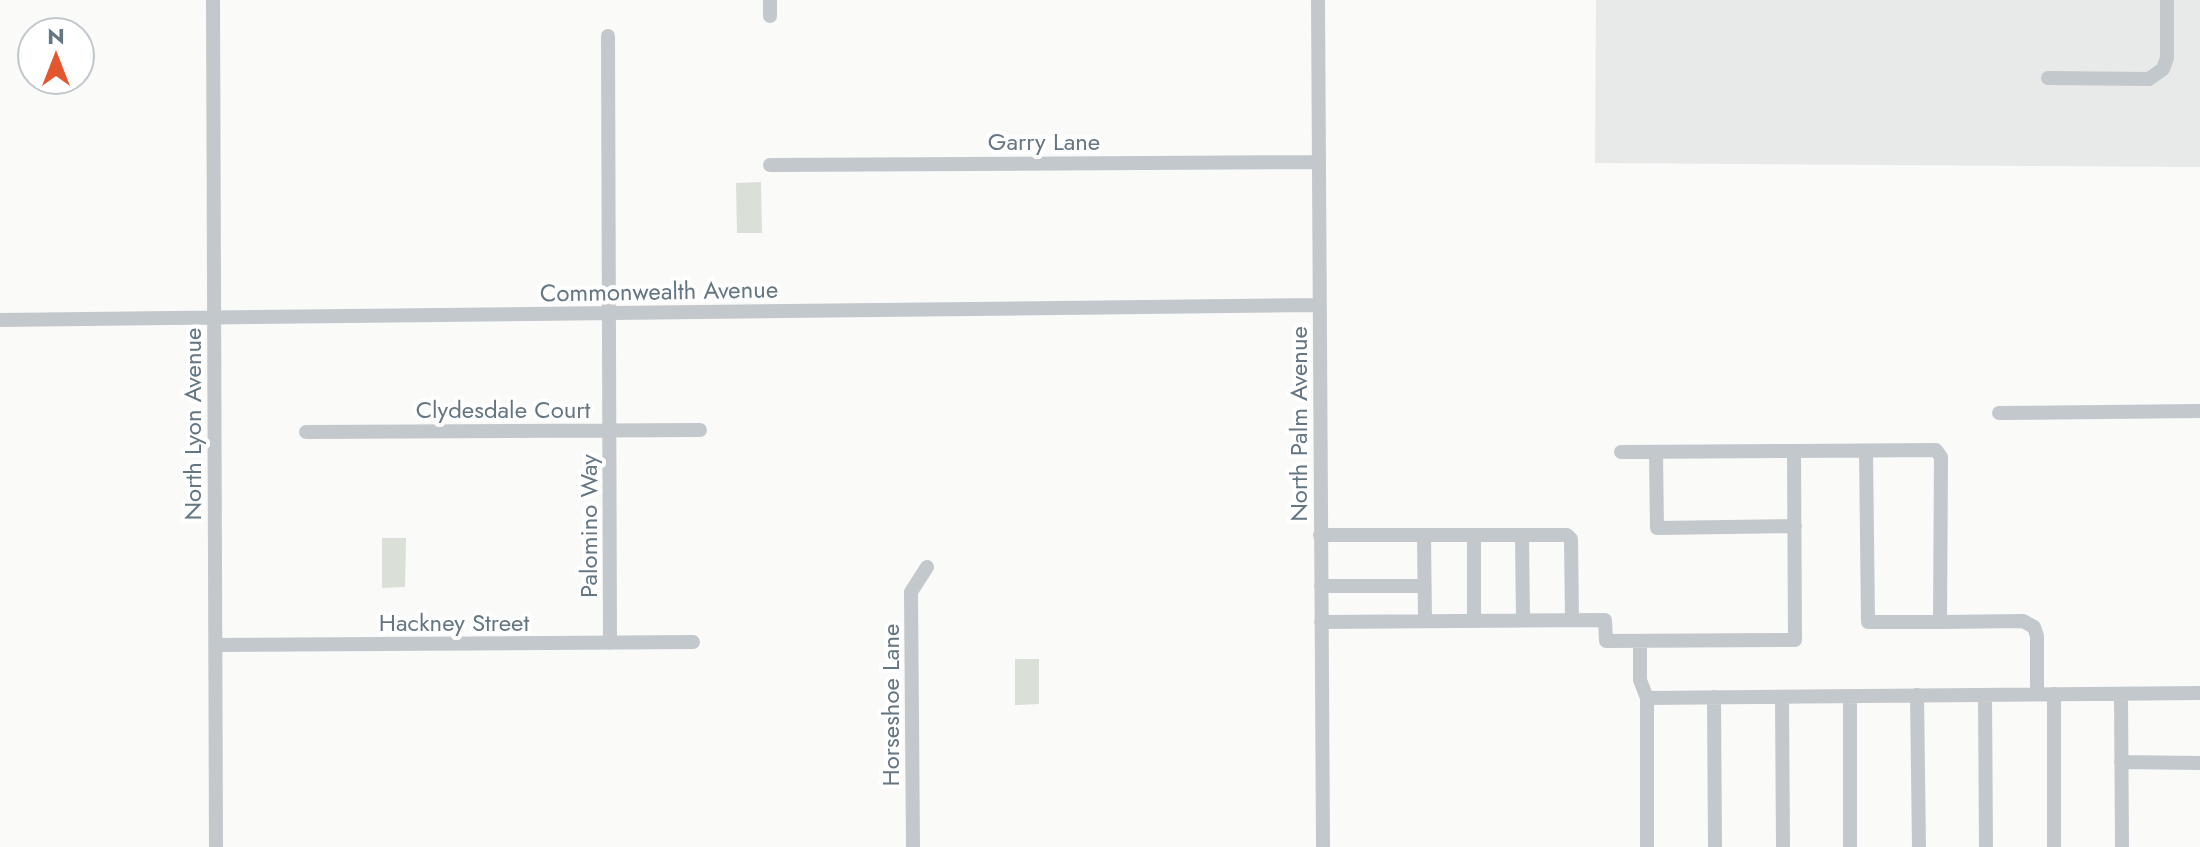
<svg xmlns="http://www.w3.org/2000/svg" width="2200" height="847" viewBox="0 0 2200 847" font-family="Jost,sans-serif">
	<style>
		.built { fill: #e8e9e9 }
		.green { fill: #dadfd7 }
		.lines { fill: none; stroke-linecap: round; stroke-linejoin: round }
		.minor { stroke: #c3c8cc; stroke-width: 14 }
		.labels { text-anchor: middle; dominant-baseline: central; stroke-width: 8; stroke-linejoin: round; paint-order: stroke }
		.street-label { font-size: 24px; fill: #657683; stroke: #fff }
	</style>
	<rect width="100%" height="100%" fill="#fafaf8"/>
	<path class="built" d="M1596,0h604v167l-605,-4z"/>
	<path class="green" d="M761,182l1,51h-25l-1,-50z
		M382,538h24l-1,49 -23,1z
		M1015,659h24v45l-24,1z"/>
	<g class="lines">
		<path class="minor" d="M213,0l3,847
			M1318,0l5,847
			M770,16v-16
			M608,36l2,607
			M2048,78l101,1 14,-10 4,-11v-58
			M770,165l548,-3
			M0,320l1319,-15
			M1999,413l201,-2
			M306,432l394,-2
			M1866,451l2,171h72
			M1621,452l173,-1
			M1656,452l1,76 138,-2
			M1320,535h247l4,4 1,81
			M1424,535l1,86
			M1474,535v86
			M1522,535l1,85
			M1321,586h103
			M1321,622l284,-2 1,21 189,-1 -1,-189 142,-1 5,7 -1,165 83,-1 11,6 3,9v58
			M1640,641v39l7,18
			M215,645l478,-3
			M2054,694v153
			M2121,694l1,153
			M1917,695l2,152
			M1985,695l1,152
			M1850,696v151
			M1714,697l1,150
			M1782,697l1,150
			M2121,762l79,1
			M913,847l-2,-255 16,-25
			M1647,847v-149l553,-5"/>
	</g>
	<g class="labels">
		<g class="street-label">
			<text x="1044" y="141">Garry Lane</text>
			<text transform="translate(659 291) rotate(-1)">Commonwealth Avenue</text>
			<text x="503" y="409">Clydesdale Court</text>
			<text transform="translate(192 424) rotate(-90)">North Lyon Avenue</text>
			<text transform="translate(1298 424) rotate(-90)">North Palm Avenue</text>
			<text transform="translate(588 526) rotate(-90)">Palomino Way</text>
			<text x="454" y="622">Hackney Street</text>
			<text transform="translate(890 705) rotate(-90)">Horseshoe Lane</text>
		</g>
	</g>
	<g transform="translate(56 56)"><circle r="38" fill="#ffffff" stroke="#c1c8cd" stroke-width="2"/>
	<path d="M0-6L14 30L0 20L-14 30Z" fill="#e4572e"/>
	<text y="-12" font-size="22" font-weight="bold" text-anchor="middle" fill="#657683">N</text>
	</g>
</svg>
